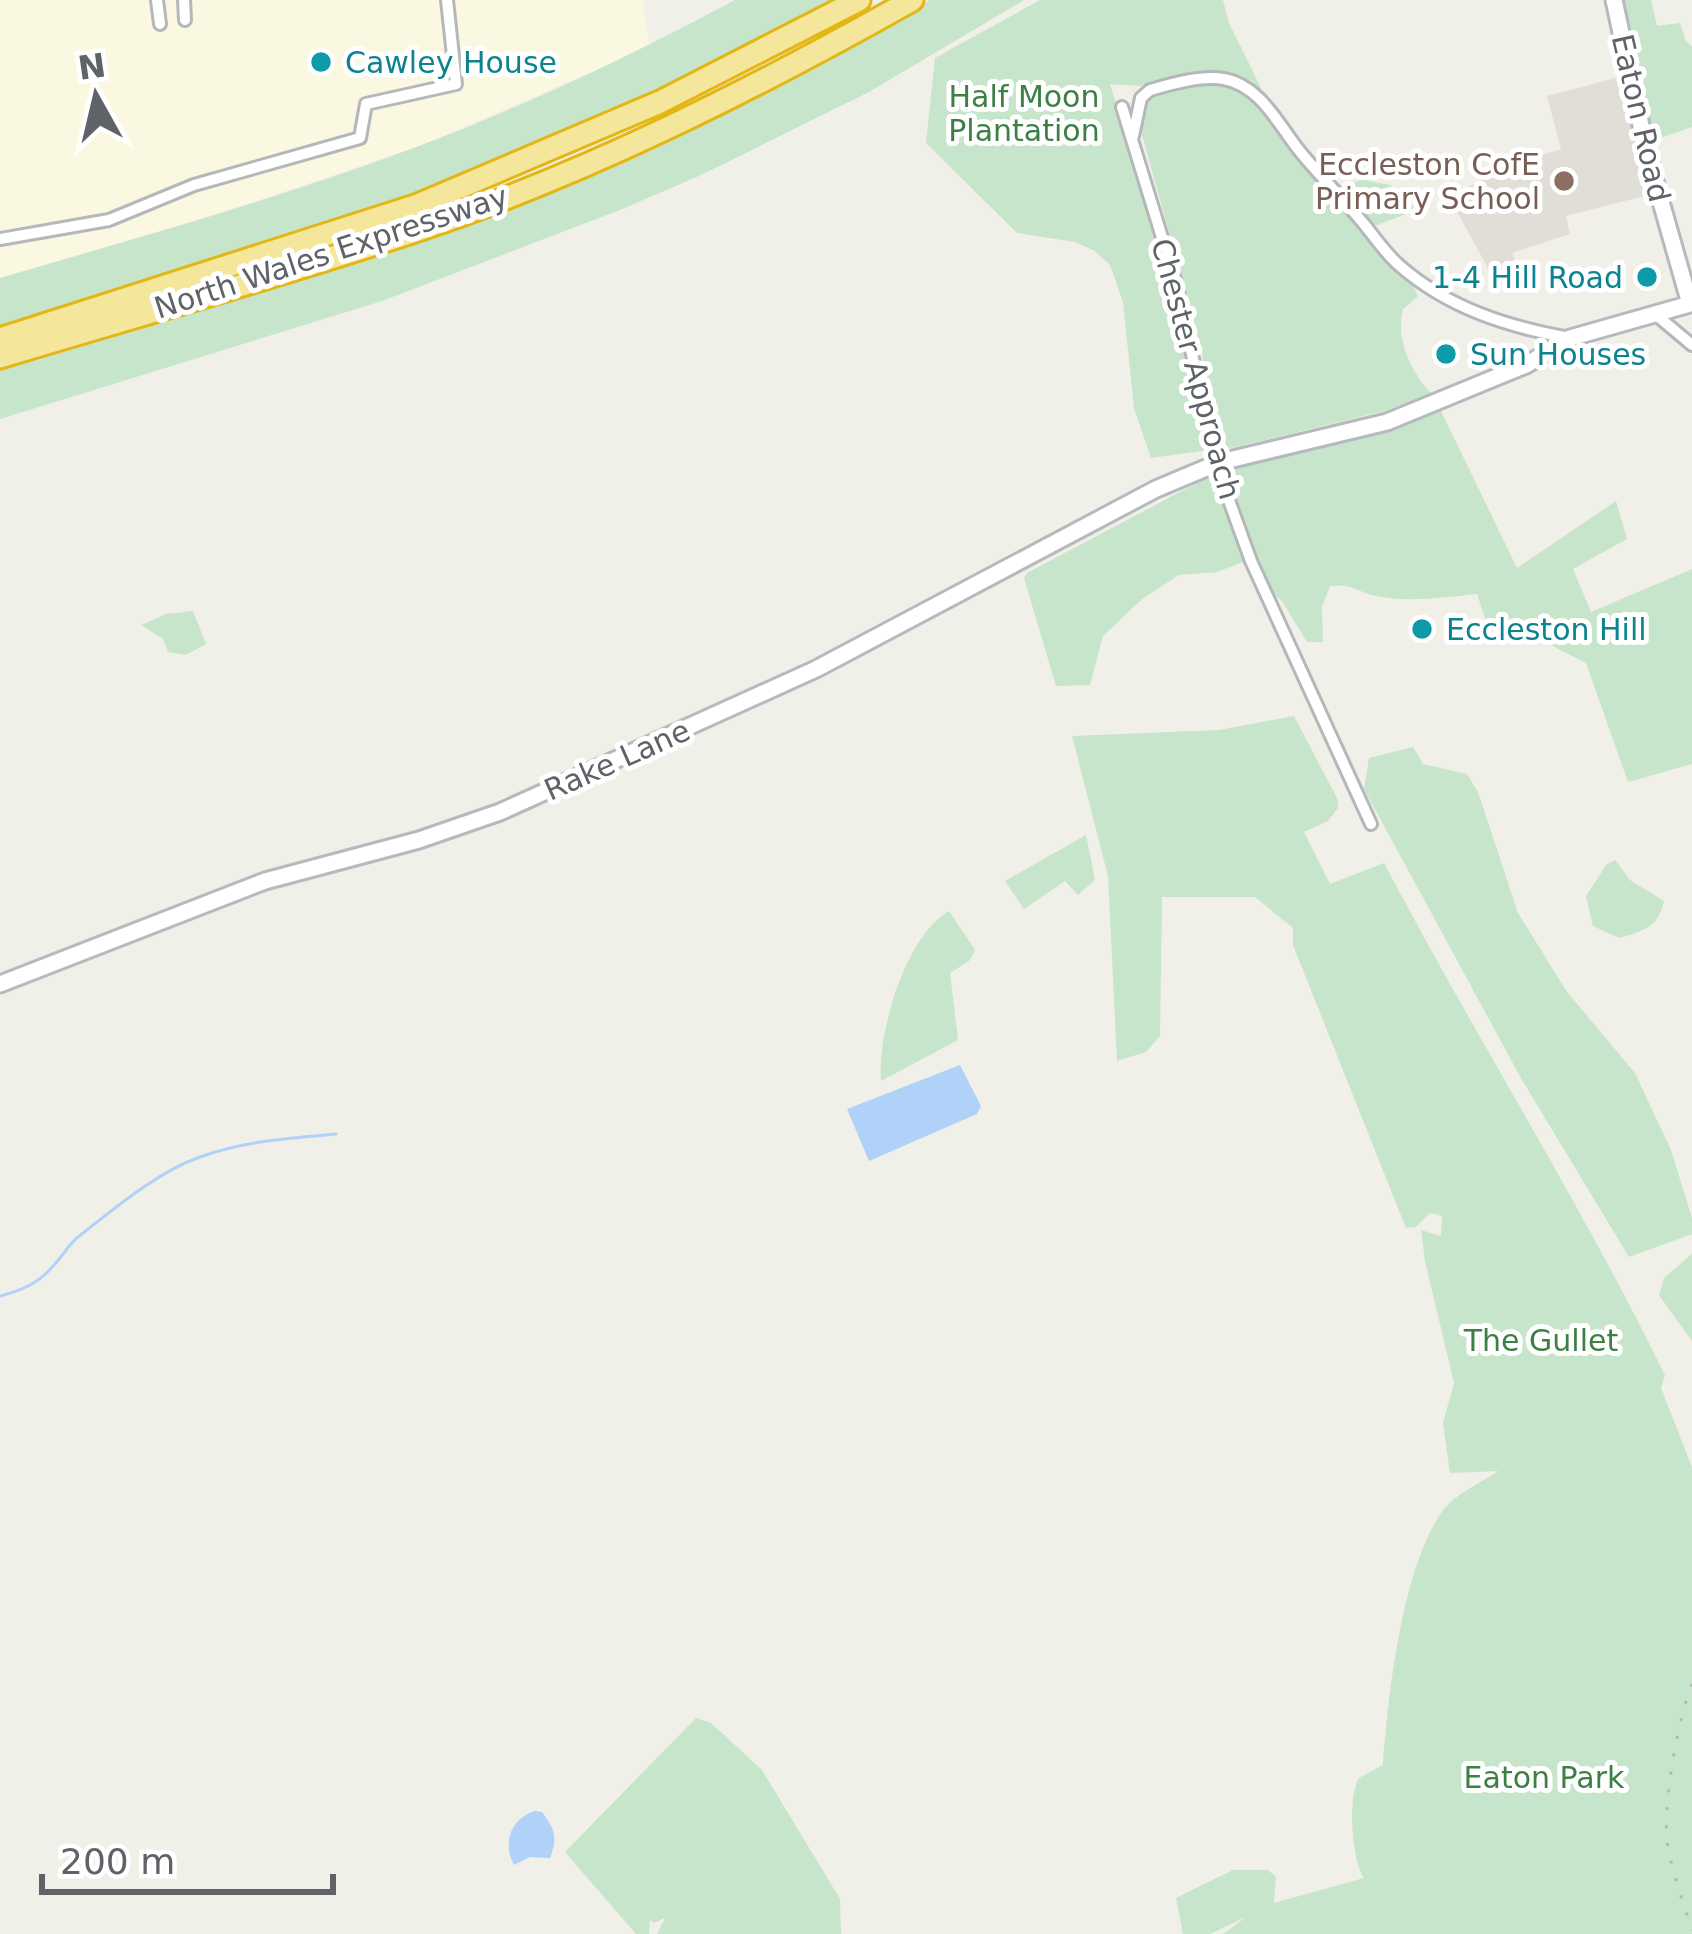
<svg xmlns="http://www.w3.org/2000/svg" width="1692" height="1934" viewBox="0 0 1692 1934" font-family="'DejaVu Sans',sans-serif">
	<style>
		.commercial { fill: #fbf8e2 }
		.education { fill: #e0ded7 }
		.green { fill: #c7e5ca }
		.water { fill: #b0d2f8 }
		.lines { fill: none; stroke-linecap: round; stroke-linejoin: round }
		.stream { stroke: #b0d2f8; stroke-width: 3 }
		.street-casing { stroke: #b5b7bb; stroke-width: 16 }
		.secondary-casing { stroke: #b6b9be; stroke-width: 21 }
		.highway-casing { stroke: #e4b614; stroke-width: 27 }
		.street { stroke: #fff; stroke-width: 10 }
		.secondary { stroke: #fff; stroke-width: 15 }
		.highway { stroke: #f4e69b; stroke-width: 21 }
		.rail { stroke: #b6b6b7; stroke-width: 3; stroke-dasharray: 3 15; stroke-linecap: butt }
		.culture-dot { fill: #0f9aa8; stroke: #fff; stroke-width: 4.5 }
		.education-dot { fill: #8d6e63; stroke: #fff; stroke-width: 4.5 }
		.labels { text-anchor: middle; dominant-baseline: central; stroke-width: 10; stroke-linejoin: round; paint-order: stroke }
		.culture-label { font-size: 30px; fill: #0d838f; stroke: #fff; text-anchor: start }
		.park-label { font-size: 30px; fill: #3d8046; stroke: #fff }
		.street-label { font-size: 30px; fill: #5f6267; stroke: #fff }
		.education-label { font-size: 30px; fill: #785e54; stroke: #fff; text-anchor: end }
	</style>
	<rect width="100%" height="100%" fill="#f0efe8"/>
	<path class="commercial" d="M0,0h643l6,47 -229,99 -224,75 -196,57z"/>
	<path class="education" d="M1623,76l29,118 -86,22 4,18 -58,19 11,24 -24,11 -50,-91 57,-30 55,-18 -14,-53z"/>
	<path class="green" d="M735,0h103c-105,55 -210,109 -320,154 -168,69 -344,120 -518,172v-48c140,-41 282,-80 419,-132 108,-41 214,-91 316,-146z
		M930,0h94l-155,92 -168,83 -81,35 -238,91 -382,118v-51l258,-80 361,-128 199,-94z
		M1040,0h183l6,23 33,67 -71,-13 -51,9 -30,-2 50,166 49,200 -58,8 -17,-50 -11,-106 -13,-37 -15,-14 -20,-9 -58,-9 -91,-90 9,-85z
		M1619,0h32l6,26 23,-3 6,18 6,6v80l-41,14z
		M1205,82l28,5 19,10 44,60 90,101 21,17 11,21 -15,13c-8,30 8,63 28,84l-43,17 -169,41 -12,-49 -5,-51 -68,-245 2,-8 26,-9z
		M1364,180l26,5 26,25 -44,17 -32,-35 13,-10z
		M1439,407l78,161 99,-67 11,38 -54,30 18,43 101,-43v195l-64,18 -42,-119 -72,-37 -25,4 -12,-36c-33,3 -67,9 -100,2 -22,-4 -22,-13 -47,-10l-8,21 1,35h-16l-25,-41 -13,-10 -45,-121 160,-39z
		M1212,475l31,87 -26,10 -38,3 -37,24 -39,37 -13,49 -34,1 -32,-108 3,-5z
		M193,611l13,33 -20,11 -18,-3 -5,-13 -22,-14 25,-11z
		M1294,716l44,84v8l-10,13 -24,11 26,52 54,-21c91,173 195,337 281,512l-4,13 31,79v467h-469l23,-17 -36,17h-27l-7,-36 57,-28h35l8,7 -2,26 90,-25c-12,-17 -17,-81 -5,-100l24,-13c5,-69 19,-200 61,-256 13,-16 37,-26 54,-38l-48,2 -7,-50 11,-40 -29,-122 -4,-31 20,6 1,-20 -12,-3 -14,14 -10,1 -113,-283v-17l-38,-31h-93l-2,139 -14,16 -29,9 -9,-185 -36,-140 147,-6z
		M1413,747l10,17 44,10 11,18 40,121 49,79 68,81 36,77 21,68v16l-63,23 -107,-177 -158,-291 5,-31z
		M1086,835l9,45 -17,15 -13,-14 -41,28 -19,-28z
		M1615,860l15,20 34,21c-6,27 -21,30 -45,37l-26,-12 -7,-30 20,-31z
		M949,911l26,39 -6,11 -19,12 8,67 -77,41c-4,-48 25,-146 68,-170z
		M1692,1254v87l-33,-46 5,-17z
		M696,1718l15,5 51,47 78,129 1,35h-184l8,-16 -11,5 -4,-3 -1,14h-13l-71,-82z"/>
	<path class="water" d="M960,1065l21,41 -4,8 -108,47 -22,-52z
		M535,1811l7,1c13,17 16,26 8,46l-20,-1 -16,8c-12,-22 -3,-47 21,-54z"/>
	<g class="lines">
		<path class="stream" d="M0,1296c23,-6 39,-13 54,-31 9,-9 14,-20 24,-28 36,-28 79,-65 122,-80 44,-16 91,-19 136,-23"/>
		<defs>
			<path id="street" d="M157,0l3,24
				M184,0l1,20
				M1122,107l54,176 42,187 33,91 120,263
				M1133,136l8,-38 9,-8c21,-6 51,-15 74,-11 38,7 56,49 78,75 20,24 42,46 62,70 12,15 22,30 36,42 48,42 108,61 170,72
				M0,239l109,-19 85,-35 166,-47 6,-34 90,-20 -9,-84
				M1655,314l37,31"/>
			<path id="secondary" d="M1233,459l154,-37 139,-57 44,-27 120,-34 -44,-155 -32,-149
				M0,984l265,-103 154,-41 81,-28 316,-143 340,-180 50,-21"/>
			<path id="highway" d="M0,339l418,-134 242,-103 199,-102
				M0,357c139,-42 280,-81 418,-127 172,-58 336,-141 494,-230"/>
		</defs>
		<use href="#street" class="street-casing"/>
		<use href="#secondary" class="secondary-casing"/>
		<use href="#highway" class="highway-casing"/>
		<use href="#street" class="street"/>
		<use href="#secondary" class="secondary"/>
		<use href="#highway" class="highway"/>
		<path class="rail" d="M1692,1684c-14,34 -29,120 -25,156 4,31 16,61 25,90"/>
	</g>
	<g class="culture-dot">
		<circle cx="321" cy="62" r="12"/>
		<circle cx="1647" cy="277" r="12"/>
		<circle cx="1446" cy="354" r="12"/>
		<circle cx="1422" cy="629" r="12"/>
	</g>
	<circle class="education-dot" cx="1564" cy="181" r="12"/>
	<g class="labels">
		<g class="culture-label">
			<text x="345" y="62">Cawley House</text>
			<text x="1623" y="277" text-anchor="end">1-4 Hill Road</text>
			<text x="1470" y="354">Sun Houses</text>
			<text x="1446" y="629">Eccleston Hill</text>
		</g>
		<g class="park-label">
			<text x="1024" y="96">Half Moon<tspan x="1024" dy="34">Plantation</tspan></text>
			<text x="1541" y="1340">The Gullet</text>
			<text x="1544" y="1777">Eaton Park</text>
		</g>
		<g class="street-label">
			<text transform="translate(1641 118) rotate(77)">Eaton Road</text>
			<text transform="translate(331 252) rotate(-18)">North Wales Expressway</text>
			<text transform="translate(1196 369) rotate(75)">Chester Approach</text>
			<text transform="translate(617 760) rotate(-24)">Rake Lane</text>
		</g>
		<g class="education-label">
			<text x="1540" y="164">Eccleston CofE<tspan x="1540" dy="34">Primary School</tspan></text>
		</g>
	</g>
	<g transform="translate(96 96) rotate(352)" stroke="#ffffff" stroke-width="9" paint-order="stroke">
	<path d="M0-9L21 45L0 30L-21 45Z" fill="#5f6267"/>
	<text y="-18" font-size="33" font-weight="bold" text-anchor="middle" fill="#5f6267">N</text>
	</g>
	<path d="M42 1874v18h291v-18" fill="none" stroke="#5f6267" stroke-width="6"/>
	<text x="60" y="1874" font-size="36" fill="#5f6267" stroke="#ffffff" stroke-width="9" paint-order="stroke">200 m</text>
</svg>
